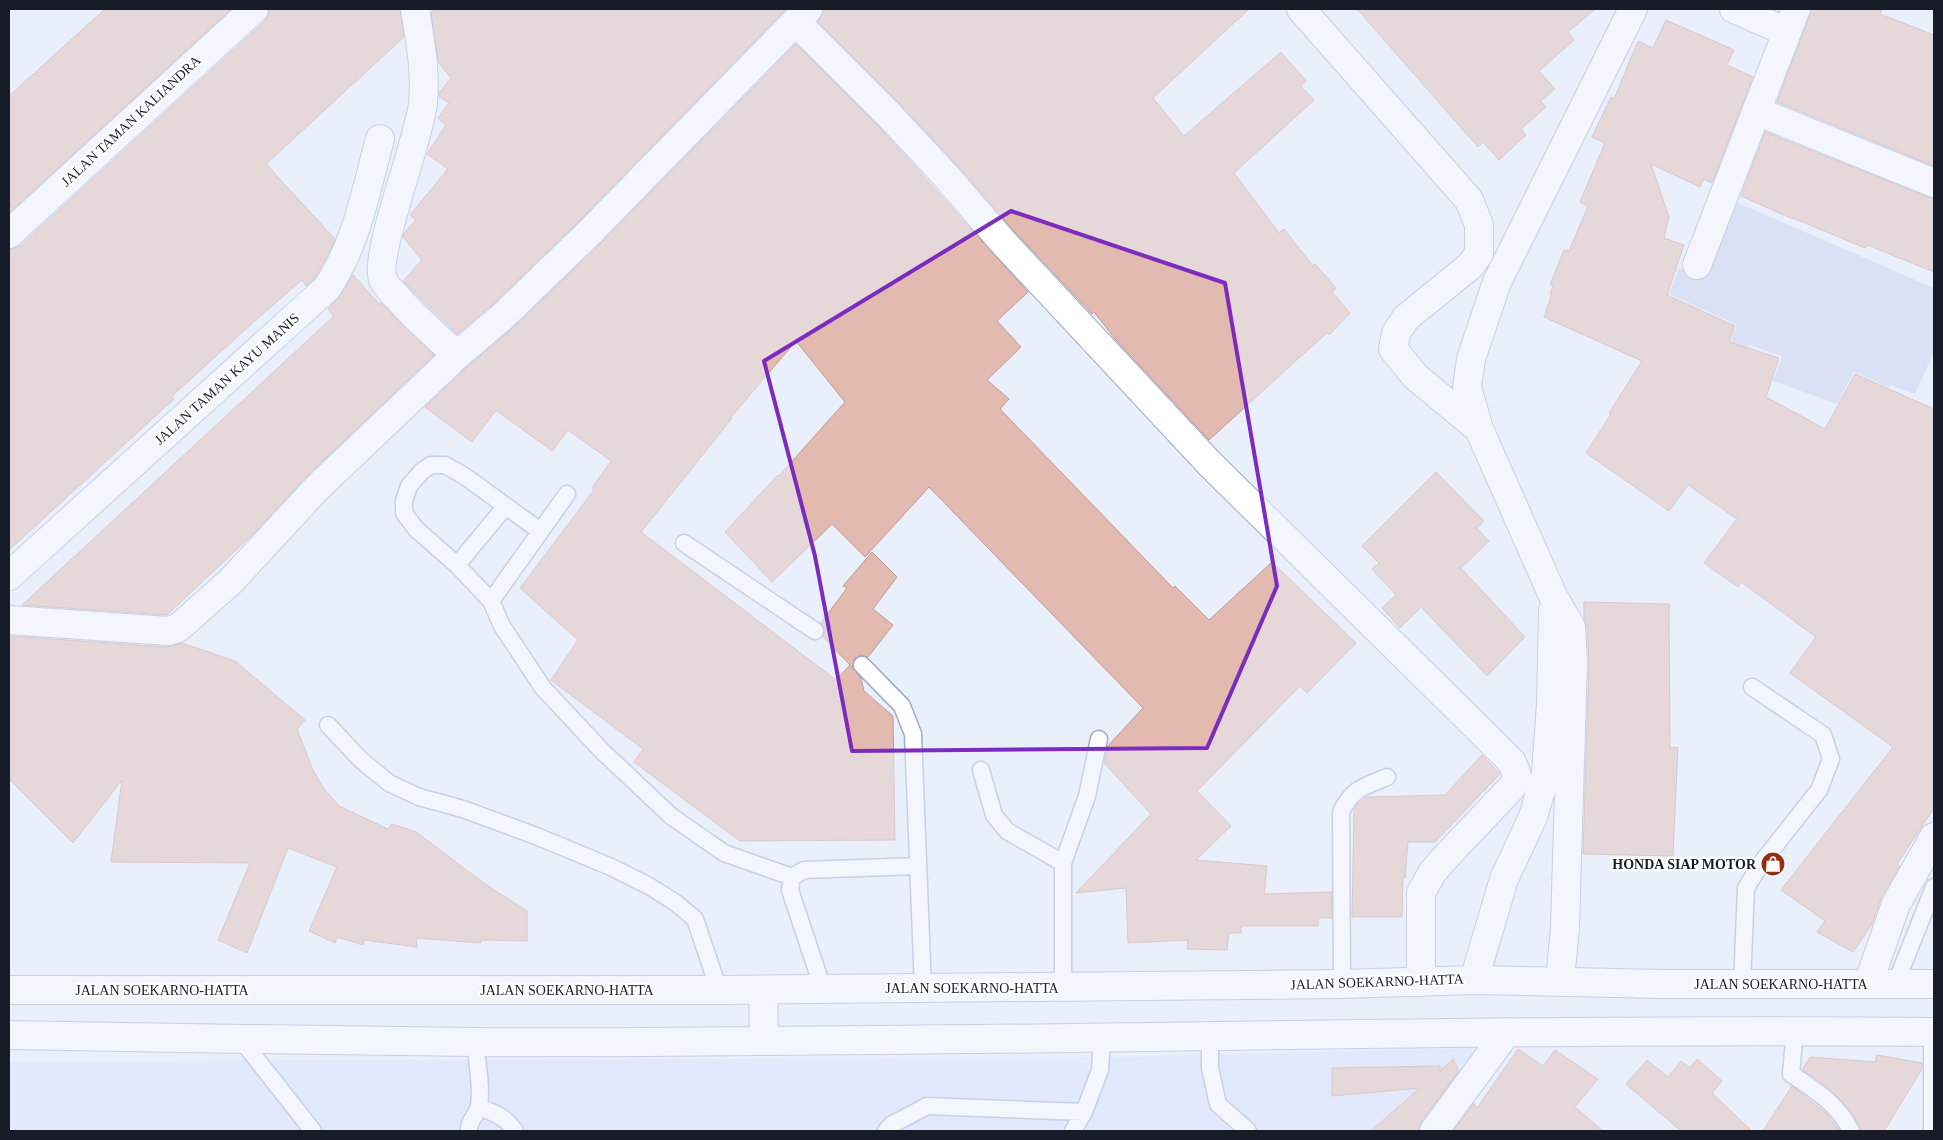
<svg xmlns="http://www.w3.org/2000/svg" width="1943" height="1140" viewBox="0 0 1943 1140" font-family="'Times New Roman',serif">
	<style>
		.built { fill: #dbe3fc }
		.green { fill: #c8d1ea }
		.building { fill: #e2bab0; stroke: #c19b91 }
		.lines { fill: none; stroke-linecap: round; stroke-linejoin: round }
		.lane-casing { stroke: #9faaca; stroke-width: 19 }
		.street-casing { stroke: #9faaca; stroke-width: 30 }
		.highway-casing { stroke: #9faaca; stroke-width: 30 }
		.lane { stroke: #fff; stroke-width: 16 }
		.street { stroke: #fff; stroke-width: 28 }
		.highway { stroke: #fff; stroke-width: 28 }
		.marked { fill: none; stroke: #7b2cbf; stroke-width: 4; stroke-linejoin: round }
		.labels { text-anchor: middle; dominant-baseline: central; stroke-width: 4.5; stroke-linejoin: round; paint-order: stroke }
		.street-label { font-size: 14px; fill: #181c28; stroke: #fff }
		.poi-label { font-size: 14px; font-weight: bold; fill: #181c28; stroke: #fff; text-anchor: end }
	</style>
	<rect width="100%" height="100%" fill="#eaeffc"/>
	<path class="built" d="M1506,1047l-76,84h-1421v-69l302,-2 760,-2z"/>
	<path class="green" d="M1736,202l198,86v65l-19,41 -25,-9 -2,2 -34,-15 -17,32 -64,-23 9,-25 -33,-11 -12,31 -17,-6 17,-45 -68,-31 10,-26 27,9z"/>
	<path class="building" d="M105,9h126l-222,204v-117z
		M269,9h131l4,28 -138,127 69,75 -3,8 -17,31 -9,8 -4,-6 -44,38 -87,79 3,2 -165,151v-301l11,-3 245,-225 4,-7z
		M435,9h351l-209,214 -85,82 -35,29 -54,-53 19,-21 -19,-23 1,-4 12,-13 -6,-5 38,-46 -21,-15 19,-29 -8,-7 11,-15 -10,-7v-3l12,-15 -13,-16 -7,-49z
		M823,9h426l-96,89 31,38 97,-84 25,29 -5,5 13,14 -80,73 45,60 5,-4 29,37 2,-2 21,24 -4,4 18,21 -21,22 -2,-2 -27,24 -91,83 -94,-101 -21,-27 -2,2 -78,-83 -57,-66 -56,-60 -83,-83 5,-9z
		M1357,9h238l-27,23 6,8 -35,31 16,18 -14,12 5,6 -25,22 5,6 -27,25 -16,-18 -5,5z
		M1812,9h70l-2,5 54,21v131l-157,-64z
		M1666,20l68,30 -7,15 26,12 -41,106 -8,-4 -4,8 -49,-23 18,53 -5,21 20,7 -17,50 68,31 -6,16 50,16 -13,39 59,32 30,-55 79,35v399l-37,56 3,2 -18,30 -10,28 -19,28 -36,-20 8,-11 -44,-31 112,-143 -103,-74 26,-36 -75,-55 -3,5 -34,-24 33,-44 -49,-34 -19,26 -83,-58 25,-39 -2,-1 33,-52 -98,-44 8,-23h-2l3,-9h-3l14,-35 5,1 19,-45 -8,-4 25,-59 -13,-6 19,-40 3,2 24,-58 15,7z
		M796,44l83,83 149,165 -31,29 24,26 -34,33 22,19 -9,10 173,179 2,-2 34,34 63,-58 84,81 -49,50 -7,-7 -103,105 34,35 -35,34 71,6 -3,28 67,-2 1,26h-14v8h-77v7h-12l-2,17 -40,-1 1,-9 -60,3 -2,-55 -50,5 75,-79 -47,-51 3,-16 36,-39 -214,-221 -64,70 -33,-33 -60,58 -47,-50 53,-57 1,1 66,-74 -49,-61 -65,76 1,1 -91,114 195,148 14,-15 -27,-28 2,-6 -4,-8 26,-35 -4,-2 29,-34 25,25 -24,32 20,16 -25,32 -8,-2 -5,3 -3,9 9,11 3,13 29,25 2,124 -155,1 -106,-79 9,-13 -92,-69 27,-40 -58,-52 74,-98 -2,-2 19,-27 -43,-31 -16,21 -56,-41 -24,32 -47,-35 42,-40 46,-39 86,-83z
		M1765,132l163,65 6,1v74l-67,-27 -2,3 -72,-30v1l-52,-23z
		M353,275l27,30 1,-2 53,52 -127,121 -54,58 -86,81 -145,-10 312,-289 -6,-7 12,-13z
		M1436,472l48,49 -7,7 12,13 -28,27 64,69 -38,39 -66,-69 -21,21 -18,-20 14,-13 -24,-26 7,-6 -17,-17z
		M1584,602l85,2 1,144 8,-1 -5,109 -90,-2 6,-191 -2,-37 -3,-8z
		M9,636l158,11 15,-4 53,18 70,59 -8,9 16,41 9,16 17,20 49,23 4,-5 24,8 69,52 42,27v30l-46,-1v3l-65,-5 1,9 -53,-7 -1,5 -26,-8 -2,6 -26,-12 28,-64 -49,-19 -41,105 -29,-13 32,-77 -139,-1 11,-82 -49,63 -64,-64z
		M1482,755l18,19 -65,68h-27l-3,36h-2l-1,39h-50l2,-107 4,-6 9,-7 78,-2z
		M1518,1049l25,17 12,-16 43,29 -23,28 28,24h-150l21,-28 3,5z
		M1877,1055l45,8v6l-38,62h-23l-7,-15 -14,-17 -38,-29 8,-13 65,5z
		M1453,1059l6,12 -38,51 -2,9h-48l49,-43 -88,8v-28l108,-2v5z
		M1697,1059l25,22 -10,12 40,38h-71l-55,-47 21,-24 21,17 13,-16 9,7z
		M1792,1086l34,27 14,18h-77z"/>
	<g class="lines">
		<defs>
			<path id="lane" d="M567,494l-76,107 11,25 41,62 59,63 69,65 53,37 68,24
				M684,543l131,88
				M457,565l48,-58
				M491,601l-34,-36 -41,-36 -12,-16v-12l5,-15 13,-15 9,-6h14l21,12 74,54
				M862,665l40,41 11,28 10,254
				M328,725l33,35 28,23 30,14 44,12 73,27 75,31 38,19 27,17 19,16 24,71
				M981,770l13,45 13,16 56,32
				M1342,984l-1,-172c12,-24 22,-25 46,-35
				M1742,984l4,-96 16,-26 57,-72 12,-31 -8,-24 -71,-48
				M1895,985l39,-98
				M1063,987v-124l24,-67 12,-57
				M823,989l-33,-99 2,-13 12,-7 113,-4
				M1795,1030l-4,44c23,15 48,31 60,57
				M1210,1036v32l8,36 30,27
				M239,1037l74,94
				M479,1108c16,4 26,9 36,23
				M469,1131c-1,-10 8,-16 10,-25 3,-21 -2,-43 -4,-64
				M886,1131l5,-6 36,-19 157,6
				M1073,1131l11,-19 16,-42 2,-32
				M1932,1131v-99"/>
			<path id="street" d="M415,9c5,31 11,62 8,94 -3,35 -50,153 -40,176 2,7 9,13 14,18 18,21 39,39 60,58
				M1301,9l168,191 10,25v29l-9,12 -64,52 -10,15 -3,16 23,28 63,52
				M1734,9l53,23
				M796,22l94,94 55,59 57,66 208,223 301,297c6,11 8,16 1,26l-70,74 -10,12 -11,20v89
				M1756,111l178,72
				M9,234l245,-225
				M1697,265l99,-256
				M9,576l318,-288c30,-45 39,-98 53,-149
				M9,620l159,11 10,-3 52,-46 88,-95 139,-132 45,-38 86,-83 220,-225
				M1474,980l30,-101 29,-62 13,-44 5,-69 2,-94
				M1560,980l5,-51 2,-71 6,-195 -2,-36 -18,-31 -74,-167 -12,-42 4,-28 26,-77 136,-273
				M1868,984l28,-80 38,-67
				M1434,1131l73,-99"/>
			<path id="highway" d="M9,990h710l623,-6 132,-4 187,4h273
				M763,990l1,51
				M9,1035c155,2 309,6 464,7 97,1 194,0 290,-1 391,-2 781,-13 1171,-9"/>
		</defs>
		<use href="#lane" class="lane-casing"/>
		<use href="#street" class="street-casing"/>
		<use href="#highway" class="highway-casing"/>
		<use href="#lane" class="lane"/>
		<use href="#street" class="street"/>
		<use href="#highway" class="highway"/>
	</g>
	<path d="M0 0H1943V1140H0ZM1011,211l214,72 52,303 -70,162 -355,3 -37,-195 -51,-195z" fill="#eaeffc" fill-opacity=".55" fill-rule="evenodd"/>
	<path class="marked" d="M1011,211l214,72 52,303 -70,162 -355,3 -37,-195 -51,-195z"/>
	<defs>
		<symbol id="shop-disc" viewBox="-11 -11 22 22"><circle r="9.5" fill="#952d13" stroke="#fff"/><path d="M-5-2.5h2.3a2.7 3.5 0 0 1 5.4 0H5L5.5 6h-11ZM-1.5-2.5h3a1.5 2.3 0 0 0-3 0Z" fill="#fff"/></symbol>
	</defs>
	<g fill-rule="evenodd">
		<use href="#shop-disc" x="1759" y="850" width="28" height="28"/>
	</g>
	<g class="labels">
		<g class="street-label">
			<text transform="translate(131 121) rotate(-43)">JALAN TAMAN KALIANDRA</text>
			<text transform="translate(227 379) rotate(-42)">JALAN TAMAN KAYU MANIS</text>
			<text transform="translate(1377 982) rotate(-2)">JALAN SOEKARNO-HATTA</text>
			<text x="1781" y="984">JALAN SOEKARNO-HATTA</text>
			<text x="972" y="988">JALAN SOEKARNO-HATTA</text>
			<text x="162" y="990">JALAN SOEKARNO-HATTA</text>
			<text x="567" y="990">JALAN SOEKARNO-HATTA</text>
		</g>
		<g class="poi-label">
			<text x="1756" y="864">HONDA SIAP MOTOR</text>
		</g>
	</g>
	<rect width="1943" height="1140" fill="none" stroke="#181c28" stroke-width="20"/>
</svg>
